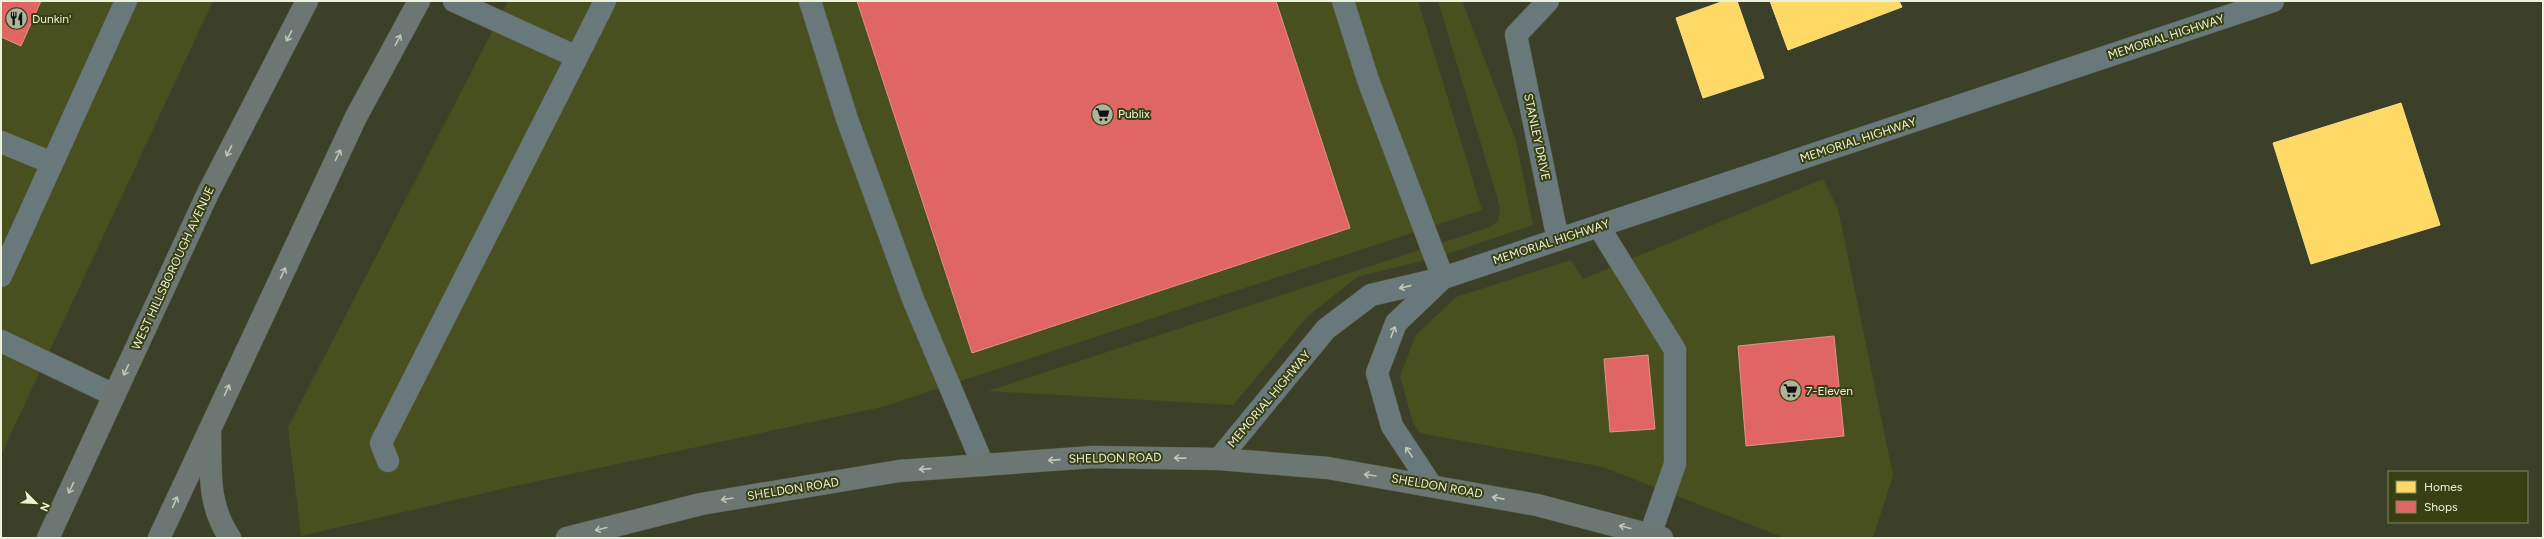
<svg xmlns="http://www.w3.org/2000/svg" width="2544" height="539" viewBox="0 0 2544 539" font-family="Figtree,sans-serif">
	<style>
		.built { fill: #48501f }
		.homes { fill: #ffd966; stroke: #f9e088 }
		.shops { fill: #e06666; stroke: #e49088 }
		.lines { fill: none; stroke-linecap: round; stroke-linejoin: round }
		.minor-casing { stroke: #5a5e4a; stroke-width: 23 }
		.major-casing { stroke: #5a5e4a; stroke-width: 23 }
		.minor { stroke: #69787a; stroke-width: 22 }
		.major { stroke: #6c7773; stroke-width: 22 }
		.oneway { stroke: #bfc6b5 }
		.oneway2 { stroke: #bec7b8 }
		.labels { text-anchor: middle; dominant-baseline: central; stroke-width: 4; stroke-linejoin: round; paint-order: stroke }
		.poi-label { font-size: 12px; fill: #ecf1d9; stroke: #383f12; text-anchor: start }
		.street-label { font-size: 12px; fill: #ecf1d9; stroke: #383f12 }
	</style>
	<rect width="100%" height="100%" fill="#3c4028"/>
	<path class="built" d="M1,1h212l-212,454z
		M508,1h910l64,209 -600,197 -376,81 -205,48 -13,-109z
		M1438,1h24l54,140 17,84 -86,29 -6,-5 -11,10 -66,16 -8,3 -48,38 -75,89 -245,-14 502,-164 8,-6 2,-14z
		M1823,179l15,30 55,266 -20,63h-88l-182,-71 -183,-34 -7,-10 -13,-47 16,-41 40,-38 115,-37 12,19z"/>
	<path class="homes" d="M1724,1h13l27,77 -61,20 -27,-80z
		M1770,1h129l3,6 -114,43z
		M2401,103l39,122 -129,39 -38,-121z"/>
	<path class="shops" d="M1,1h40l-20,45 -20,-9z
		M857,1h419l74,227 -378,125z
		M1834,336l10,100 -98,10 -8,-100z
		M1648,355l7,74 -45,3 -6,-73z"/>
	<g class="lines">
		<defs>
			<path id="minor" d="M454,1l123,56 28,-56
				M810,1l37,118 66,180 70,166
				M1343,1l25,79 75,198
				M1548,1l-32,34 42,205
				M1,142l51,21
				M1599,227l76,123v114l-26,74
				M1,276l125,-275
				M1,341l113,54
				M1219,459l107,-130 45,-34 72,-17 830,-277
				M388,461l-7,-18 196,-386
				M1431,485l-39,-59 -15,-53 19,-50 47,-45"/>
			<path id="major" d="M210,432c1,39 -3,72 20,106
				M48,538l160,-345 99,-192
				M159,538l197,-421 63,-116
				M567,538l134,-34 198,-33 194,-14 126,2 109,9 209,37 125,33"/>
		</defs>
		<use href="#minor" class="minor-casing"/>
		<use href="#major" class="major-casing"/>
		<use href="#minor" class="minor"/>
		<use href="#major" class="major"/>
	</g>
	<defs><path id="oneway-shaft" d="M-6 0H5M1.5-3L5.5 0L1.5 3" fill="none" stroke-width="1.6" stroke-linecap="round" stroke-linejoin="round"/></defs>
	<g class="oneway">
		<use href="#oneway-shaft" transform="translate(289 36) rotate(117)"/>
		<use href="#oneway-shaft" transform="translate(398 40) rotate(-62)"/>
		<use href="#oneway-shaft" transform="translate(229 151) rotate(117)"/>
		<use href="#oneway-shaft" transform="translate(338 155) rotate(-65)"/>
		<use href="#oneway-shaft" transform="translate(283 273) rotate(-65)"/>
		<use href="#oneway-shaft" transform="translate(126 370) rotate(115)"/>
		<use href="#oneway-shaft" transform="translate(227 390) rotate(-65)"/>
		<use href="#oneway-shaft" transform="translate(1180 458) rotate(-179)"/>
		<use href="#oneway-shaft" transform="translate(1054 460) rotate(176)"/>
		<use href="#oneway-shaft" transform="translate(925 469) rotate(176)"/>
		<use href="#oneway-shaft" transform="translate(1370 475) rotate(-171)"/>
		<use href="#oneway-shaft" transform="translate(71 488) rotate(115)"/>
		<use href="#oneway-shaft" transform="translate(1498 498) rotate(-169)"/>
		<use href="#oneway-shaft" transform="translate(727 499) rotate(171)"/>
		<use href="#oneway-shaft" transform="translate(175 502) rotate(-66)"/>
		<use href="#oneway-shaft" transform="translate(1625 527) rotate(-166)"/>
		<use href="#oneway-shaft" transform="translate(601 529) rotate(166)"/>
	</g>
	<g class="oneway2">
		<use href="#oneway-shaft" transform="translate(1405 287) rotate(167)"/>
		<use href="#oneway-shaft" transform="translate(1393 332) rotate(-69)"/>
		<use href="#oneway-shaft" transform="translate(1409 452) rotate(-124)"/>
	</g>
	<defs>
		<symbol id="restaurant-disc" viewBox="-11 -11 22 22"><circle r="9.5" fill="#aeb39b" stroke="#383f12"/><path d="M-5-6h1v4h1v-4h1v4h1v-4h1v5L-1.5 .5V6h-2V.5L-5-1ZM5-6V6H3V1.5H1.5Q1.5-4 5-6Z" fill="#111"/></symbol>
		<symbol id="supermarket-disc" viewBox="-11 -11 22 22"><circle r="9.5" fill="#aeb39b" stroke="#383f12"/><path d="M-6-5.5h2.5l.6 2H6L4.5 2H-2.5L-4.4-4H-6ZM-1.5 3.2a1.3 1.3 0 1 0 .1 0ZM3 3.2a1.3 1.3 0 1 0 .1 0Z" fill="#111"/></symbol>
	</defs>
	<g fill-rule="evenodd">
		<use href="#restaurant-disc" x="4" y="6" width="25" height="25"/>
		<use href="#supermarket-disc" x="1090" y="102" width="25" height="25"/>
		<use href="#supermarket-disc" x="1778" y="378" width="25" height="25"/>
	</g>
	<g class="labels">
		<g class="poi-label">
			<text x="32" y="19">Dunkin'</text>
			<text x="1118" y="114">Publix</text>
			<text x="1806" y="391">7-Eleven</text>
		</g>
		<g class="street-label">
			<text transform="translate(2166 37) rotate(-18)">MEMORIAL HIGHWAY</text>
			<text transform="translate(1537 137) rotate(78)">STANLEY DRIVE</text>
			<text transform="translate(1858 140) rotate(-18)">MEMORIAL HIGHWAY</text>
			<text transform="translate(1551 242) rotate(-18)">MEMORIAL HIGHWAY</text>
			<text transform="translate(173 268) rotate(-65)">WEST HILLSBOROUGH AVENUE</text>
			<text transform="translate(1269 399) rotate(-50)">MEMORIAL HIGHWAY</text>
			<text transform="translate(1115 458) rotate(-1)">SHELDON ROAD</text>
			<text transform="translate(1437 486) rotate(10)">SHELDON ROAD</text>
			<text transform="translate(793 489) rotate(-9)">SHELDON ROAD</text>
		</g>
	</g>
	<rect width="2544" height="539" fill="none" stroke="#ecf1d9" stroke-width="4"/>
	<rect x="2388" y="471" width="140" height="52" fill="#383f12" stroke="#808662"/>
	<rect x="2396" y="481" width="20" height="12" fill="#ffd966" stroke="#808662"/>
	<text x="2424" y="491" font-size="12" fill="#ecf1d9">Homes</text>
	<rect x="2396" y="501" width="20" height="12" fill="#e06666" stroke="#808662"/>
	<text x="2424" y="511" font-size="12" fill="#ecf1d9">Shops</text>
	<g transform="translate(36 503) rotate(114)" stroke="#383f12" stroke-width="3" paint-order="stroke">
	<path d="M0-3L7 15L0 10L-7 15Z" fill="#ecf1d9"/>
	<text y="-6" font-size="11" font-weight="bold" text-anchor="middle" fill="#ecf1d9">N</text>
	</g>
</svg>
